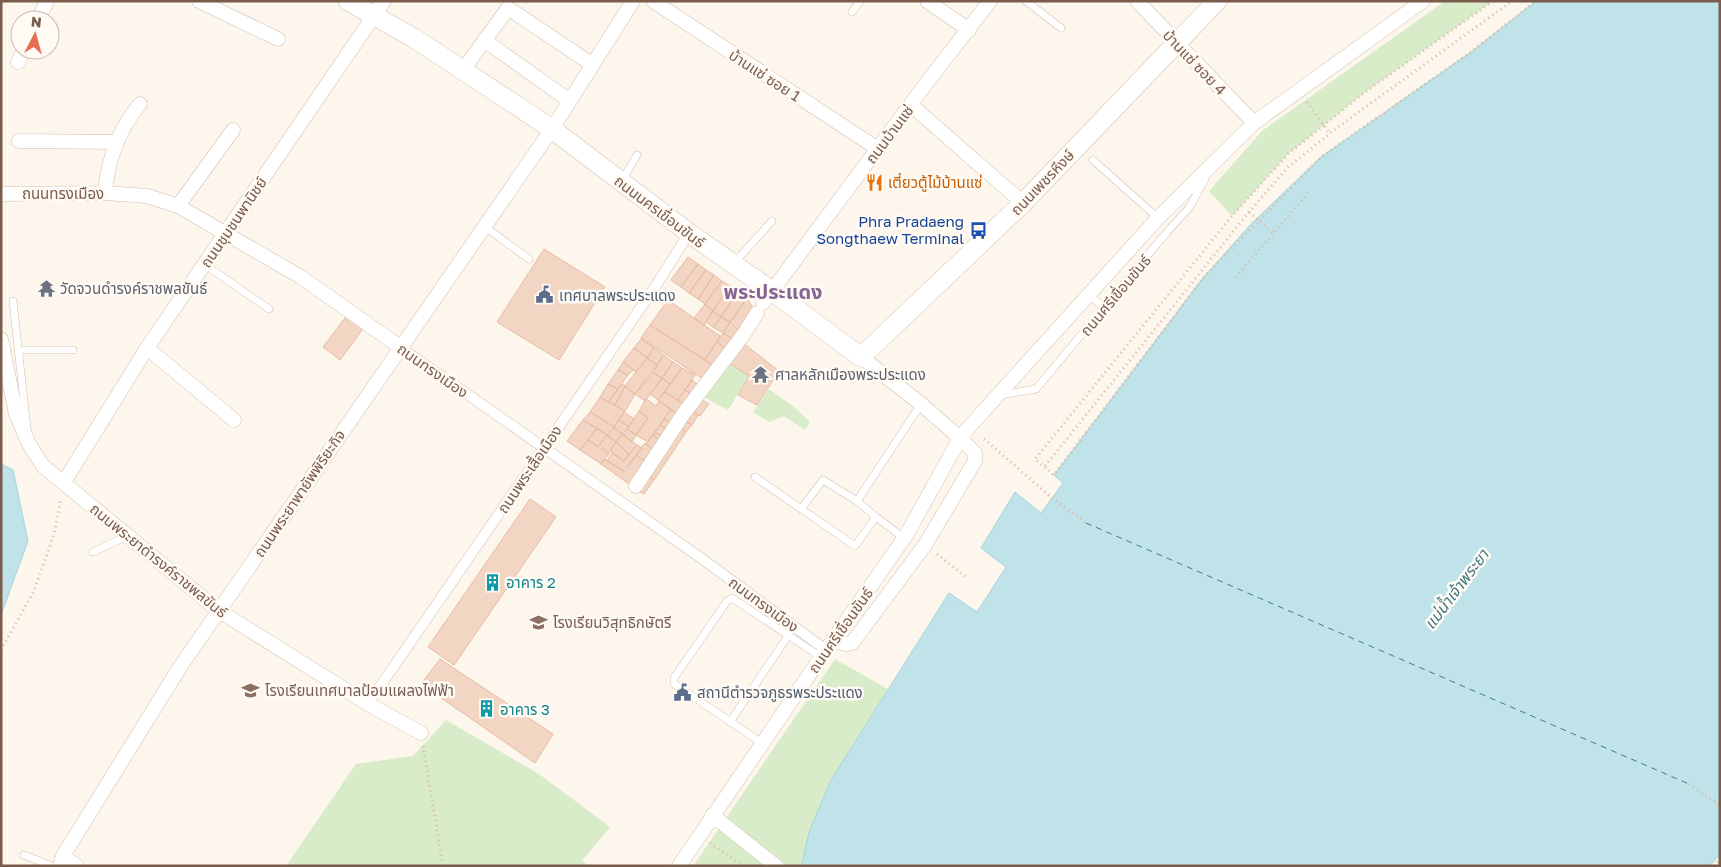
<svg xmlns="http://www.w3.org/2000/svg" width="1721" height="867" viewBox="0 0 1721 867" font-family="'Golos Text','Noto Sans Thai',sans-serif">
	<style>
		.green { fill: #d8ecc9 }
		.water { fill: #bfe3e8; stroke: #a5d3da }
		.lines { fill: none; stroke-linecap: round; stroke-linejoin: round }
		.ferry { stroke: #437c86; stroke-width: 1; stroke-dasharray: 6 5; stroke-linecap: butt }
		.building { fill: #f3d5c3; stroke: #e6bba3 }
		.service-casing { stroke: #d1beb0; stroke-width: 8 }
		.pedestrian-casing { stroke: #d1beb0; stroke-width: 11 }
		.minor-casing { stroke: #d1beb0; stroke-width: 15 }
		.secondary-casing { stroke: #d6c0b0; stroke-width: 20 }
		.path { stroke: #d9b8a5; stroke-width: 3; stroke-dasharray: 1 4; stroke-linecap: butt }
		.service { stroke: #fff; stroke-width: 7 }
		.pedestrian { stroke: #fff; stroke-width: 10 }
		.minor { stroke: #fff; stroke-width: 14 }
		.secondary { stroke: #fff; stroke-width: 19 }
		.labels { text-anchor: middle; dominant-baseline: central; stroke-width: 5; stroke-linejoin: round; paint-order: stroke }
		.street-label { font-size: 15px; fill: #7a5c4d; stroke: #fffaf3 }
		.food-label { font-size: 15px; fill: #c56008; stroke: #fffaf3; text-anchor: start }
		.transit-label { font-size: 15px; fill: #164399; stroke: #fffaf3; text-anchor: end }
		.worship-label { font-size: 15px; fill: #5b616d; stroke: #fffaf3; text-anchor: start }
		.service-label { font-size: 15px; fill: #4e5e75; stroke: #fffaf3; text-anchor: start }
		.culture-label { font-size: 15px; fill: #0d838f; stroke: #fffaf3; text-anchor: start }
		.education-label { font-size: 15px; fill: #785e54; stroke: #fffaf3; text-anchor: start }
		.water-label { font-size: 16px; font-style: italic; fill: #437c86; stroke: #fffaf3 }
		.district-label { font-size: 20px; font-weight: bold; fill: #846695; stroke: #fffaf3 }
	</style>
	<rect width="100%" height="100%" fill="#fdf6ec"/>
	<path class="green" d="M1445,1h48l-129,92 -76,61 -56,62 -23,-25 53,-60z
		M729,363l20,13 -21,34 -24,-13z
		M769,389l25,18 16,15 -5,8 -21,-14 -15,6 -16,-10z
		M835,659l53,30 -57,91 -22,52 -7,31 1,3h-110z
		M446,720l93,54 71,53 -28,34 7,5h-303l70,-102 57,-8z"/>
	<path class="water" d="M1536,1h184v853l-10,12h-907l-1,-3 7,-31 22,-52 118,-187 28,19 29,-45 -25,-19 34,-56 26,21 22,-30 -9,-8 149,-197 47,-53 71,-68 150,-105z
		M1,464l12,6 15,71 -27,74z"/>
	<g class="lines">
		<path class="ferry" d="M1086,523l603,261"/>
	</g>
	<path class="building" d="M544,249l61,38 -46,73 -62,-38z
		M688,257l10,7 -17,23 -10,-7z
		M698,264l8,6 -17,23 -8,-6z
		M706,270l8,5 -16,24 -9,-6z
		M714,275l8,6 -17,23 -7,-5z
		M722,281l8,5 -17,25 -8,-7z
		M730,286l8,6 -17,25 -8,-6z
		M738,292l9,6 -17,24 -9,-5z
		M747,298l6,10 -15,22 -8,-8z
		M668,300l52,36 -15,24 -55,-35z
		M705,304l8,7 -9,14 -10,-7z
		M713,311l8,6 -8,10 -7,-5z
		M348,314l17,12 -25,34 -17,-13z
		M721,317l9,5 -7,11 -10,-6z
		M730,322l8,8 -5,9 -10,-6z
		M650,325l66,42 -10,14 -65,-43z
		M723,333l14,9 -8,9 -12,-9z
		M641,339l13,9 -7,10 -13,-10z
		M717,342l12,9 -13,16 -11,-7z
		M743,343l36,28 -22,34 -19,-10 11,-19 -20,-13z
		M634,348l13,10 -11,14 -13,-10z
		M654,348l9,7 -6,10 -10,-7z
		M663,355l10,7 -11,16 -9,-5z
		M647,358l10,7 -22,29 -10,-8z
		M623,362l10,8 -5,5 -10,-5z
		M673,362l9,6 -12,16 -8,-6z
		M682,368l13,7 -17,25 -13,-8z
		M618,370l10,5 -10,14 -10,-5z
		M653,373l9,5 -17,23 -10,-7z
		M662,378l8,6 -12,16 -8,-6z
		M692,380l9,7 -6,9 -10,-6z
		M608,384l10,5 -10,13 -8,-5z
		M622,384l3,2 -10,19 -7,-3z
		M625,386l10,8 -10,17 -10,-6z
		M685,390l10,6 -7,11 -10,-7z
		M665,392l23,15 -8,10 -22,-17z
		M600,397l25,14 -11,16 -24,-15z
		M698,398l11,6 -9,12 -11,-6z
		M646,399l10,7 3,-5 12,8 -23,33 -12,-7 12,-17 -9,-7z
		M671,409l9,8 -5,8 -11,-6z
		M689,410l9,5 -6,10 -10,-7z
		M639,411l9,7 -12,17 -9,-6z
		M590,412l24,15v1l-7,7 -24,-15z
		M624,412l10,7 -5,8 -10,-7z
		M682,418l10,7 -6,7 -9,-6z
		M664,419l11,6 -5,6 -10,-6z
		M583,420l14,8 -17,22 -13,-9z
		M619,420l10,7 -7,7 -8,-7z
		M660,425l10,6 -5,7 -10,-6z
		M677,426l9,6 -32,48 -8,-6z
		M597,428l10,7 -9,12 -10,-7z
		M614,428l8,6 -6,8 -9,-7z
		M627,429l9,6 -4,7 -10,-8z
		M655,432l10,6 -3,4 -9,-7z
		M622,434l15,11 -8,9 -13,-12z
		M607,435l9,7 -7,11 -10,-8z
		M653,435l9,7 -7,9 -9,-7z
		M588,440l21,14 -8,10 -21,-14z
		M616,442l13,12 -5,7 -14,-10z
		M645,443l10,8 -6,13 -13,-9z
		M637,445l5,3 -19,23 -16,-10 5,-8 12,8z
		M636,455l13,9 -13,19 -7,1 -28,-20 4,-5 20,13z
		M646,474l8,6 -10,14 -8,-4z
		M530,499l26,18 -102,148 -26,-18z
		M440,659l113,75 -18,29 -114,-79z"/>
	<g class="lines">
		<defs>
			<path id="service" d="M1026,1l35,27
				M852,12l8,-11
				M1093,160l65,58
				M622,181l15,-26
				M484,226l45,33
				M735,262l37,-41
				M204,264l65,45
				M1089,295l15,13
				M13,301l14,128
				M18,350h55
				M1000,395l36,-6 131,-157 22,-24 16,-29
				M755,477l100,69 21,-29 28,21
				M857,501l19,16
				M801,509l22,-29 34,21 64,-97
				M93,552l34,-16
				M730,722l58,-86
				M762,743l-86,-58 -2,-2v-5l53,-77 5,-3 89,59
				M24,855l28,11"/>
			<path id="pedestrian" d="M400,347l301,211 125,92
				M368,704l289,-420 32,-51"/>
			<path id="minor" d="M199,1l79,38
				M653,1l225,148
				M927,1l42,29
				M1137,1l117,122
				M38,20l9,-19
				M484,40l86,61
				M18,62l6,-12
				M463,70l45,-62 85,57
				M911,105l112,98
				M19,141l97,1
				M105,193c3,-34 13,-63 35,-89
				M1,194l104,-1 42,3 31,10 123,71 99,70
				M178,206l55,-76
				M763,303l162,-218 65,-84
				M1,339l15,75 13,30 14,22 176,145 149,93 53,29
				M147,348l87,72
				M64,482l83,-134 237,-347
				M636,486l48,-73 60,-79 13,-21
				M833,640l13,4 6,-1 73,-98 50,-84v-8l-15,-15 -39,-34 -60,-47
				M712,815l64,51
				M63,856l14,10
				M60,866l3,-10 117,-189 372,-538 81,-128
				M679,866l147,-216 81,-116 53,-96 10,-12 188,-208 96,-95 169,-122"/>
			<path id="secondary" d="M348,1l66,37 138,91 137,104 83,58 89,66 162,-154 194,-202"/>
		</defs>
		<use href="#service" class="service-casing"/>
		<use href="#pedestrian" class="pedestrian-casing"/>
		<use href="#minor" class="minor-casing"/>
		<use href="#secondary" class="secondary-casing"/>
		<path class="path" d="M1493,1l-129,92 -76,61 -56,62 -197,243 19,16 149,-197 118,-121 150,-105 65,-51
			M1307,102l23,32
			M1249,212l25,22
			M1236,277l72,-84
			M984,439l68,59 34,25
			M1045,466l195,-243 47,-55 51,-41 174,-126
			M937,554l29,23
			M1,650l33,-59 20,-57 7,-36
			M423,746l20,120
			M1689,784l31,21
			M710,843l33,23
			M1714,866l6,-7"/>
		<use href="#service" class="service"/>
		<use href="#pedestrian" class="pedestrian"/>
		<use href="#minor" class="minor"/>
		<use href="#secondary" class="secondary"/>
	</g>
	<defs>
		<symbol id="restaurant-bare" viewBox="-9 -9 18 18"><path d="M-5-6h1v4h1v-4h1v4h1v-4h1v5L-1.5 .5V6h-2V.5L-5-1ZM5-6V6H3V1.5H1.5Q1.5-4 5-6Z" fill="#e8710a" stroke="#fffaf3" stroke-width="2.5" paint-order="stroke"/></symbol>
		<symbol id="bus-bare" viewBox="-9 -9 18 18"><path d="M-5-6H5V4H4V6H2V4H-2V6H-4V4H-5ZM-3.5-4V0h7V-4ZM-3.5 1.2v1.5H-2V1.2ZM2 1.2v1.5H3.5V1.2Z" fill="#1a4fb4" stroke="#fffaf3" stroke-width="2.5" paint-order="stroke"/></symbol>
		<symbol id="temple-bare" viewBox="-9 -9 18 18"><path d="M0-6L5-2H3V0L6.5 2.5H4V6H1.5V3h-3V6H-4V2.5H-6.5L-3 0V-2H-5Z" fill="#6b7280" stroke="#fffaf3" stroke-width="2.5" paint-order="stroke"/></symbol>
		<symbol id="civic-bare" viewBox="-9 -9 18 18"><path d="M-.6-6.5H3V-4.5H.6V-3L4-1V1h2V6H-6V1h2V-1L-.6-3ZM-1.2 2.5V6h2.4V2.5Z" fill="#5c6f8a" stroke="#fffaf3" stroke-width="2.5" paint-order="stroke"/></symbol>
		<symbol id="building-bare" viewBox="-9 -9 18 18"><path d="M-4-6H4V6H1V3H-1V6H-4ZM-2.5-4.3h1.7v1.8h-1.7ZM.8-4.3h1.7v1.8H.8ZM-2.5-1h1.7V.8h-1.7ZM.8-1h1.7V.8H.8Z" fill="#0f9aa8" stroke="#fffaf3" stroke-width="2.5" paint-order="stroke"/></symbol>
		<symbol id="school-bare" viewBox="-9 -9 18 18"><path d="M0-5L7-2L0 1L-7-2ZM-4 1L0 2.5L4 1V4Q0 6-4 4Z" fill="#8d6e63" stroke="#fffaf3" stroke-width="2.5" paint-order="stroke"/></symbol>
	</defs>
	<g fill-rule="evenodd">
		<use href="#restaurant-bare" x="862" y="170" width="25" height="25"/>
		<use href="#bus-bare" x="966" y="218" width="25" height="25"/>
		<use href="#temple-bare" x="34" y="276" width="25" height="25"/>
		<use href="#civic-bare" x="532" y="282" width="25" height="25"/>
		<use href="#temple-bare" x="748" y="362" width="25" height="25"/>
		<use href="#building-bare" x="480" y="570" width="25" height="25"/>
		<use href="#school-bare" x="526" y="610" width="25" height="25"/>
		<use href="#school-bare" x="238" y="678" width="25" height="25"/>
		<use href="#civic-bare" x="670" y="680" width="25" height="25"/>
		<use href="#building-bare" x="474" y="696" width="25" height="25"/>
	</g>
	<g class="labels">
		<g class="street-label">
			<text transform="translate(1195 62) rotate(46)">บ้านแซ่ ซอย 4</text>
			<text transform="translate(765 75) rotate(33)">บ้านแซ่ ซอย 1</text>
			<text transform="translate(889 134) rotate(-53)">ถนนบ้านแซ่</text>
			<text transform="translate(1042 182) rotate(-46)">ถนนเพชรหึงษ์</text>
			<text x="63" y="193">ถนนทรงเมือง</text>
			<text transform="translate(660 211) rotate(37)">ถนนนครเขื่อนขันธ์</text>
			<text transform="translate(233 222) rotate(-56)">ถนนชุมชนพานิชย์</text>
			<text transform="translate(1115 295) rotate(-50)">ถนนศรีเขื่อนขันธ์</text>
			<text transform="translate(433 370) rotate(35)">ถนนทรงเมือง</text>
			<text transform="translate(529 469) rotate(-56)">ถนนพระเสื้อเมือง</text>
			<text transform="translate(299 493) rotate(-56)">ถนนพระยาพายัพพิริยะกิจ</text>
			<text transform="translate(159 560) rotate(39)">ถนนพระยาดำรงค์ราชพลขันธ์</text>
			<text transform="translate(764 604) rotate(36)">ถนนทรงเมือง</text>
			<text transform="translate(840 630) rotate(-55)">ถนนศรีเขื่อนขันธ์</text>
		</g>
		<g class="food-label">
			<text x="888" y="182">เตี๋ยวตู้ไม้บ้านแซ่</text>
		</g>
		<g class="transit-label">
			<text x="964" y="221">Phra Pradaeng<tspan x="964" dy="17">Songthaew Terminal</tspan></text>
		</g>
		<g class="worship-label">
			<text x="60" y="288">วัดจวนดำรงค์ราชพลขันธ์</text>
			<text x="775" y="374">ศาลหลักเมืองพระประแดง</text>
		</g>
		<g class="service-label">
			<text x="559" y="295">เทศบาลพระประแดง</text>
			<text x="697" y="692">สถานีตำรวจภูธรพระประแดง</text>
		</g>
		<g class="culture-label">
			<text x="506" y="582">อาคาร 2</text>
			<text x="500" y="709">อาคาร 3</text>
		</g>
		<g class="education-label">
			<text x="553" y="622">โรงเรียนวิสุทธิกษัตรี</text>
			<text x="265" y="690">โรงเรียนเทศบาลป้อมแผลงไฟฟ้า</text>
		</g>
		<g class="water-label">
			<text transform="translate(1456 589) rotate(-53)">แม่น้ำเจ้าพระยา</text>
		</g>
		<g class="district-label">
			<text x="773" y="291">พระประแดง</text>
		</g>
	</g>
	<rect width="1721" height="867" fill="none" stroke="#7a5c4d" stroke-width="5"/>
	<g transform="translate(35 35) rotate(6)"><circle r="24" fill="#fffaf3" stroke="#cabbb1"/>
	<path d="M0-4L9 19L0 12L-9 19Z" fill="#e76f51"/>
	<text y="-8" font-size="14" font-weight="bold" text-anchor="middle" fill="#7a5c4d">N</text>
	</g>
</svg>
